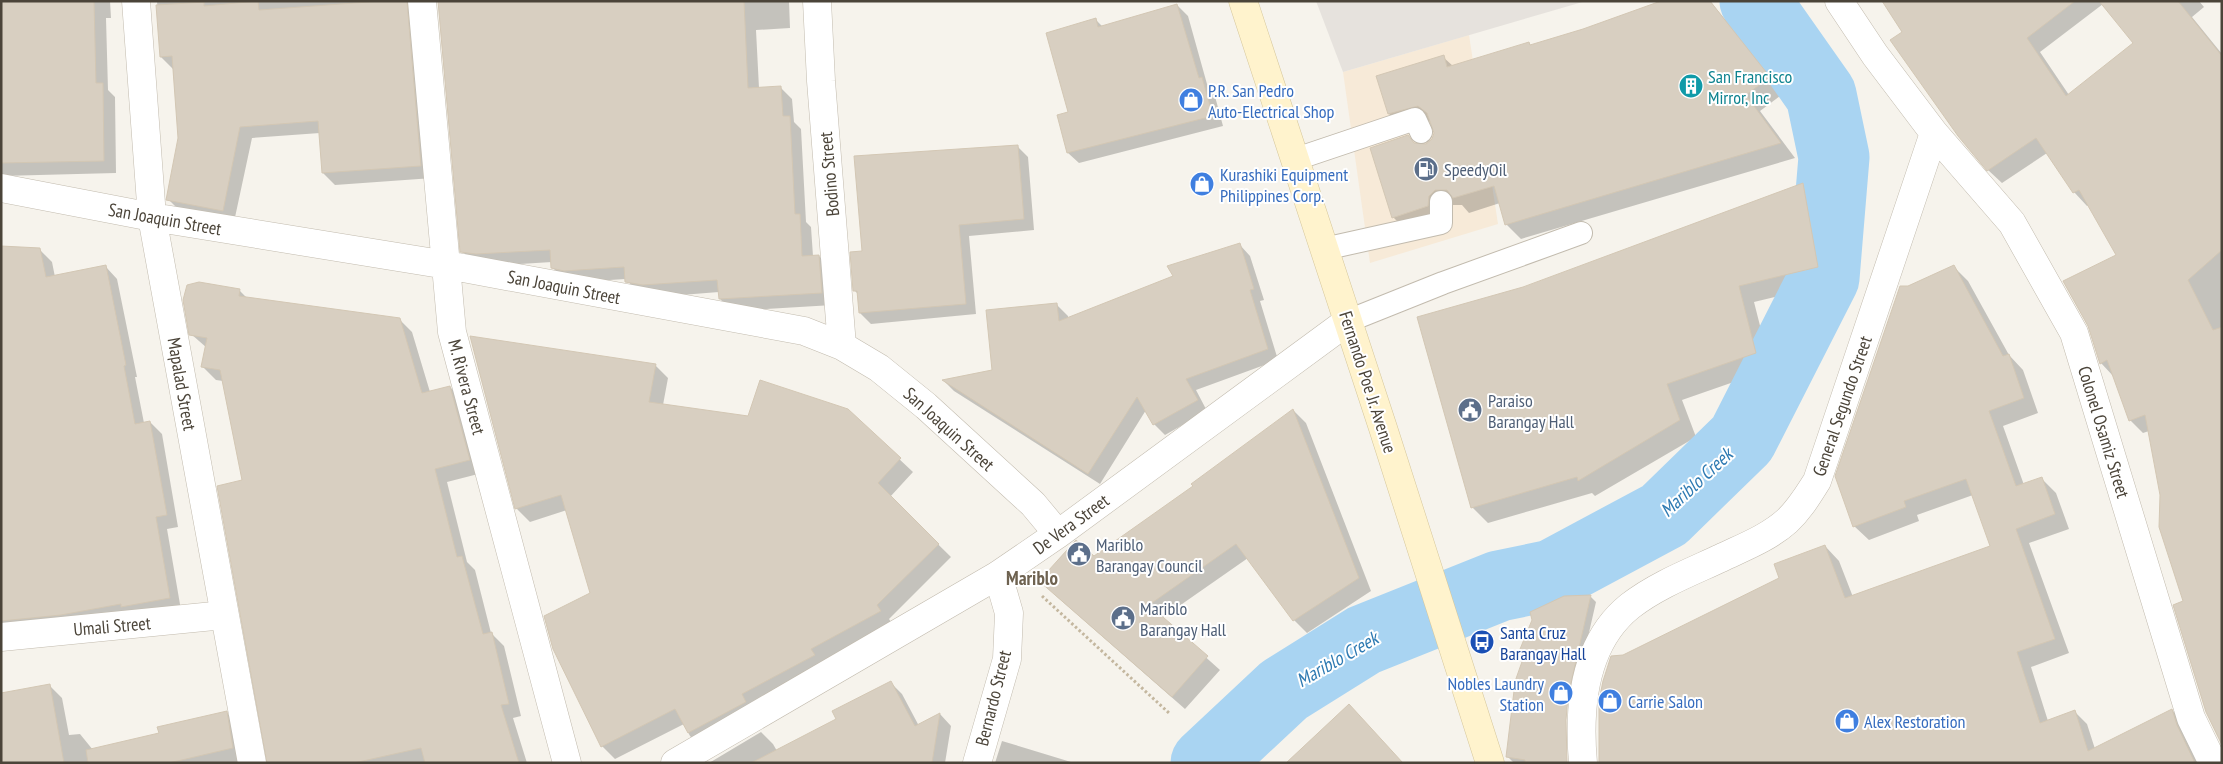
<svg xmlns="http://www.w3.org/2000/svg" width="2223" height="764" viewBox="0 0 2223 764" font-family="'PT Sans Narrow',sans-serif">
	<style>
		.commercial { fill: #f7ead8 }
		.industrial { fill: #e6e2dd }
		.shadow { fill: #0003; fill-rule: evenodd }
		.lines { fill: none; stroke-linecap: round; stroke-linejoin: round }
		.river { stroke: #a9d4f2; stroke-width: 71 }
		.building { fill: #d8cfc1; stroke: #d3c7b4 }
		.service-casing { stroke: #c2bbae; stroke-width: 24 }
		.minor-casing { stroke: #c2bbae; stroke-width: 29 }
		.secondary-casing { stroke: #d6c79b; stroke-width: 29 }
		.path { stroke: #c4b79f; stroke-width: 3; stroke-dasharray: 2.5 2.5; stroke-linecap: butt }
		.service { stroke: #fff; stroke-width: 22 }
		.minor { stroke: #fff; stroke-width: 28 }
		.secondary { stroke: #fff3cd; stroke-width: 28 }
		.labels { text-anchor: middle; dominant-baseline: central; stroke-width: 4; stroke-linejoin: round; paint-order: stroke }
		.culture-label { font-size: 18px; fill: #0d838f; stroke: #fff; text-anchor: start }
		.shop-label { font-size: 18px; fill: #366cbe; stroke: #fff; text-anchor: start }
		.service-label { font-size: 18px; fill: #4e5e75; stroke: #fff; text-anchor: start }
		.street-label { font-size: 18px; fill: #4b4439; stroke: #fff }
		.transit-label { font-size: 18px; fill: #164399; stroke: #fff; text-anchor: start }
		.water-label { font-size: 19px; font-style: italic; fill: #2e7ab2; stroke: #fff }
		.neighbourhood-label { font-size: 19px; font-weight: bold; fill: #6e6250; stroke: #fff }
	</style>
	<rect width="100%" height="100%" fill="#f6f3ec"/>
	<path class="commercial" d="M1469,35l29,189 -128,39 -27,-191z"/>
	<path class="industrial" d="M1316,1h270l-243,71z"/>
	<path class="shadow" d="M1,1h109l1,17h-5l2,72 7,7 1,76 -115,3z
		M157,1h267l9,177 -98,7 -12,-12 -3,-40 -68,5 -18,84 -54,-11 -12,-12 11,-61 -6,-69 -12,-12z
		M439,1h350l1,27 -34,2 3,58 21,-1 12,12 2,23 7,7 5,93 5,5 2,29h6l12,12 2,37 -101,6 -12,-12 -1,-7 -63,5 -17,-3 -13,-15 -49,3 -12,-2 -12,-12 -1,-6 -63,4 -15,-3 -12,-12z
		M1689,1h21l74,92 -24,18 35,47 -274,81 -15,-15 -6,-21 -31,10 -7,-8h-12l-42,27 -15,-15 15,-80 7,7 11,1 7,-5 2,-7 -4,-12 -27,8 -15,-15 54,-57 10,9 76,-23 2,3z
		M1883,1h316l5,6 -12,10 30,37v689l-37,-141 -36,-171 -6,2 -13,-13 -16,-43 -13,-14 -12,-38 28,-70 -28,-50 -2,1 -13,-14 -27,-39 -45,30 -14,-13zM2103,4l31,39 -65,52 -29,-43z
		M1177,5l11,11 19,68 6,5 10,37 -144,37 -11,-10 2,-40 26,-93 7,7z
		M1017,146l11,11 6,73 -65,6 7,78 -105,10 -11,-11 -1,-18 -4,-4 8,-39z
		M1803,185l16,16 14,82 -79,19 17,67 -89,31 14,37 -101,59 -3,-3 -104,30 -16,-16 52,-219z
		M1240,245l10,11 14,44 -4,1 18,59 -82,30 11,21 -42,24 -11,-11 -8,-14 -46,74 -146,-93 -10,-10 49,-10 64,-66 11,11v3l107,-43z
		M1,247l39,3 12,12 3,15 51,-10 11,12 20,98h-2l9,46 6,-1 12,12 16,93 -11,2 14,81 -180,25z
		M1953,266l15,15 41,74 14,15 15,43 -35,13 21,59 18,-6 14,14 13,36 -40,14 40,110 -38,14 17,54 27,-9 12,12 8,25 77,-39 12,12 17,41h-274l-304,-106 157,-79 45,-32 14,15 14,36 139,-50 -19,-52 -56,20 2,6 -50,19 -15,-14 54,-239z
		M240,291l7,7 152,21 13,13 18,60 20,-5 13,13 19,73 -35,9 20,80 8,8 16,63 13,13 17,70 -8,2 14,45h-259l-24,-282 -21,-100 -7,-1 -13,-13 4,-19 -16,-14z
		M472,337l183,28 13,13 -5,27 85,12 99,-7 66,62 -23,25 61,60 -62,62 4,6 -190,124 -13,-13 -6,-12 -69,35 -13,-13 -10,-152 -25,-84 -37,12 -13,-13z
		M1293,410l13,13 65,168 -64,42 -13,-13 -46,-62 -86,60 58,52 -35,39 -131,-115 40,-36 100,-72z
		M1565,597h26l5,5 -22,96 -9,-15 -13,80 -39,-1 -6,-6 17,-98 -4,-4z
		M891,683l11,11 17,32 21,-12 11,12 -6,37h-236l52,-31 12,12 4,7 61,-31z
		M49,685l13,13 7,37 11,-1 13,16 67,-16 66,-22 13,13 7,38h-245z
		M1002,741l69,21 1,1h-77z"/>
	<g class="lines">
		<path class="river" d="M1206,763l78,-73 80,-50 135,-54 53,-11 112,-60 78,-76 82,-161 10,-121 -13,-62 -66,-94"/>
	</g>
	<path class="building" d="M1,1h93l2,82h7l1,78 -103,2z
		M258,1l1,9 122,-9h26l14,165 -99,7 -4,-52 -78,6 -17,84 -57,-11 12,-62 -6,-82 -12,1 -4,-52 48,-3v4z
		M438,1h306l4,87 33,-2 2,30h7l5,98h5l2,42 17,-1 3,38 -103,6 -2,-19 -74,5 -18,-3 -1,-15 -60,4 -13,-3 -1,-18 -74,4 -16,-2z
		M1661,1h49l60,76 -24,18 35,48 -276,82 -11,-39 -41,12 -6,-8h-12l-6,6 -1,10 -36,12 -22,-70 38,-13 6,8 12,1 6,-5 2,-6 -7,-20 -9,-7 -30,8 -12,-38 68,-21 3,12 82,-25 1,3 53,-16z
		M1882,1h193l-48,37 39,58 67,-53 -34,-42h79l44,55v194l-34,30 25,50 9,-3v418l-16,-33 -33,-107 10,-4 -24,-74 1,-32 -15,-80 -16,6 -22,-61 -7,4 -12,-38 -25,-45 53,-26 -37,-65 -6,3 -37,-55 -49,33 -29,-35 -68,-96 12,-8z
		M1177,4l22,74 3,-1 11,39 -146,37 -10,-38 11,-3 -22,-79 50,-15 2,9z
		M1018,145l6,74 -65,6 7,79 -107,9 -2,-22h-4l-3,-39 12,-1 -8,-95z
		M1803,183l15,84 -79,19 17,67 -89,31 13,36 -102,61 -1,-4 -106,31 -54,-191 106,-30z
		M1240,243l14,46 -4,1 18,59 -82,30 12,21 -45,25 -16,-28 -49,77 -146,-94 50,-10 -6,-60 71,-7 2,18 114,-45 -6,-10z
		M1,246l39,2 6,29 60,-12 20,100 -2,1 11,58 15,-3 17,94 -11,2 14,81 -49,9v-3l-60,11 -60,6z
		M1954,265l49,91 6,-2 15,44 -35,13 27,75 26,-9 13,37 -39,15 39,110 -38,13 23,71 35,-13 13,41 84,-42 5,16 18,38h-596v-62l4,-20 8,-25 12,-1 156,-77 -5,-14 51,-19 20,53 145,-52 -24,-67 -62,22 2,6 -53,20 -18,-51 65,-190h8z
		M199,282l41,7 -1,7 161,22 22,75 28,-7 20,74 -35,9 22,88 5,-1 21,78 9,-2 17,72 -8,1 18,58h-94l-4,-15 -67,15h-87l-50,-277 25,-6 -22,-110 -19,-3 6,-29 -18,-3 -6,-35 4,-15z
		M470,336l186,28 -7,38 99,14 12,-36 88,29 53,49 -23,25 61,61 -62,61 4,6 -70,38 4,6 -73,39 4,8 -58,31 -13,-24 -74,38 -48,-98 -9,-33 46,-23 -29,-98 -46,14z
		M1293,409l66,169 -66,43 -57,-77 -87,61 59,51 -36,41 -133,-116 37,-41 18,16 99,-70 -2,-2z
		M1591,595l-23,101 -2,24 1,43h-42v-3l-19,-3 8,-66 -2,-1 12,-34 -6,-2 14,-34 -2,-8 34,-16z
		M891,681l24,45 25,-13 -8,50h-181l85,-44 -4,-8z
		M50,684l14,79h-63v-70z
		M1349,704l54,59h-117z
		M227,711l6,37 -64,15h-81l-2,-13 73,-17 -2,-6z"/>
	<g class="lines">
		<defs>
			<path id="service" d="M1296,159l119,-40 6,13
				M1324,249l117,-26v-21
				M1348,321l95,-38 138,-50"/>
			<path id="minor" d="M136,1l16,216 100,546
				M422,1l30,331 115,431
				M817,1l4,80 21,265
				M1839,1l36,54 59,78 78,90 62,110 117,385 22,45
				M1,188l151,29 295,48 357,66 38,15 37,22 47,38 107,98 25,30
				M1,637l223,-22
				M675,763l323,-188 60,-41 290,-213
				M977,763l30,-104 2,-46 -11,-38
				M1583,763c-5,-56 1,-120 47,-157 27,-21 61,-34 91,-48 23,-11 47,-20 66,-37 13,-12 21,-26 30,-40l117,-348"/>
			<path id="secondary" d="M1243,1l140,427 107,335"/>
		</defs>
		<use href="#service" class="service-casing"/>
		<use href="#minor" class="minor-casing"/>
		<use href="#secondary" class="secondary-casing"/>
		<path class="path" d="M1042,596l127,117"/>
		<use href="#service" class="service"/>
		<use href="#minor" class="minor"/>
		<use href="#secondary" class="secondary"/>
	</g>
	<defs>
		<symbol id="building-disc" viewBox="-11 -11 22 22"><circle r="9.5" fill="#0f9aa8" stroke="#fff"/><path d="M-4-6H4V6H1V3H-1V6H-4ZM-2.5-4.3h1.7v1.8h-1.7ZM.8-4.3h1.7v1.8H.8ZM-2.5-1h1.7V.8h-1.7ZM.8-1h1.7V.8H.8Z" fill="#fff"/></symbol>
		<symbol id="shop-disc" viewBox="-11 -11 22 22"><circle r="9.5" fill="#3f7fe0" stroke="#fff"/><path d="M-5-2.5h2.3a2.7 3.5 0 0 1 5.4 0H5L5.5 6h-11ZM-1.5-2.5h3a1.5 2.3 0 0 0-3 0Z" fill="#fff"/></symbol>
		<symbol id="fuel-disc" viewBox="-11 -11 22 22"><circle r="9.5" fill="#5c6f8a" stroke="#fff"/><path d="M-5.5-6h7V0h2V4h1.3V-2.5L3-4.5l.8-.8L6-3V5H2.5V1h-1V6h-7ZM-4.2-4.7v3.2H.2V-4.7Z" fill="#fff"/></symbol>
		<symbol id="civic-disc" viewBox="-11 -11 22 22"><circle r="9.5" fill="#5c6f8a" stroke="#fff"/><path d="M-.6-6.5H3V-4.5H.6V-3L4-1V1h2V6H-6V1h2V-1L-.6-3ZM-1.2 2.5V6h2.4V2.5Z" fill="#fff"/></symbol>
		<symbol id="bus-disc" viewBox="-11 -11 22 22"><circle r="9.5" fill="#1a4fb4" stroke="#fff"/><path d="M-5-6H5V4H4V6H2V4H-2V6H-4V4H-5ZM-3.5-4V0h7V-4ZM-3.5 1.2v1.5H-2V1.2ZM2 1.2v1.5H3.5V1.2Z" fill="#fff"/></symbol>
	</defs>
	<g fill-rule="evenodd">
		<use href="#building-disc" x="1677" y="72" width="28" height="28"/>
		<use href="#shop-disc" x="1177" y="86" width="28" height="28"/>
		<use href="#fuel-disc" x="1412" y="155" width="28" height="28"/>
		<use href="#shop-disc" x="1188" y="170" width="28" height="28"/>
		<use href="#civic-disc" x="1456" y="396" width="28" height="28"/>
		<use href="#civic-disc" x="1065" y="540" width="28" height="28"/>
		<use href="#civic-disc" x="1109" y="604" width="28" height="28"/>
		<use href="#bus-disc" x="1468" y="628" width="28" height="28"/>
		<use href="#shop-disc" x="1547" y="679" width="28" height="28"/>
		<use href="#shop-disc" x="1596" y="687" width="28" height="28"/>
		<use href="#shop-disc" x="1833" y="707" width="28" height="28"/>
	</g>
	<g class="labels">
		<g class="culture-label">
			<text x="1708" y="76">San Francisco<tspan x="1708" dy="21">Mirror, Inc</tspan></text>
		</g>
		<g class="shop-label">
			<text x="1208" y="90">P.R. San Pedro<tspan x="1208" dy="21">Auto-Electrical Shop</tspan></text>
			<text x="1220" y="174">Kurashiki Equipment<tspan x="1220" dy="21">Philippines Corp.</tspan></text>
			<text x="1544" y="683" text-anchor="end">Nobles Laundry<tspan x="1544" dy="21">Station</tspan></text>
			<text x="1628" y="701">Carrie Salon</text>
			<text x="1864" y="721">Alex Restoration</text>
		</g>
		<g class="service-label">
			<text x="1444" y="169">SpeedyOil</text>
			<text x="1488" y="400">Paraiso<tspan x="1488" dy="21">Barangay Hall</tspan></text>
			<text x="1096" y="544">Mariblo<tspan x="1096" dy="21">Barangay Council</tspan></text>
			<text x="1140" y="608">Mariblo<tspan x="1140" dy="21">Barangay Hall</tspan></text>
		</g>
		<g class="street-label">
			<text transform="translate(829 174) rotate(-95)">Bodino Street</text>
			<text transform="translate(165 219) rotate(10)">San Joaquin Street</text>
			<text transform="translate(564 287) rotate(11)">San Joaquin Street</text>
			<text transform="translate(1368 382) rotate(72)">Fernando Poe Jr. Avenue</text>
			<text transform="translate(182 384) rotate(80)">Mapalad Street</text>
			<text transform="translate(467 387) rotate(75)">M. Rivera Street</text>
			<text transform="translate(1842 406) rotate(-71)">General Segundo Street</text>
			<text transform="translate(949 429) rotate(42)">San Joaquin Street</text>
			<text transform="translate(2104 432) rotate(73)">Colonel Osamiz Street</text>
			<text transform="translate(1071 524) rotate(-36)">De Vera Street</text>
			<text transform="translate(112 626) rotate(-5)">Umali Street</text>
			<text transform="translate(993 698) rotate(-76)">Bernardo Street</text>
		</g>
		<g class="transit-label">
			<text x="1500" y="632">Santa Cruz<tspan x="1500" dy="21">Barangay Hall</tspan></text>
		</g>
		<g class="water-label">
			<text transform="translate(1696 482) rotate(-43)">Mariblo Creek</text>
			<text transform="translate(1337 659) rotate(-30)">Mariblo Creek</text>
		</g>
		<g class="neighbourhood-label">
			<text x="1032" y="578">Mariblo</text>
		</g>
	</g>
	<rect width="2223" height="764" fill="none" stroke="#4b4439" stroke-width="5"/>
</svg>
